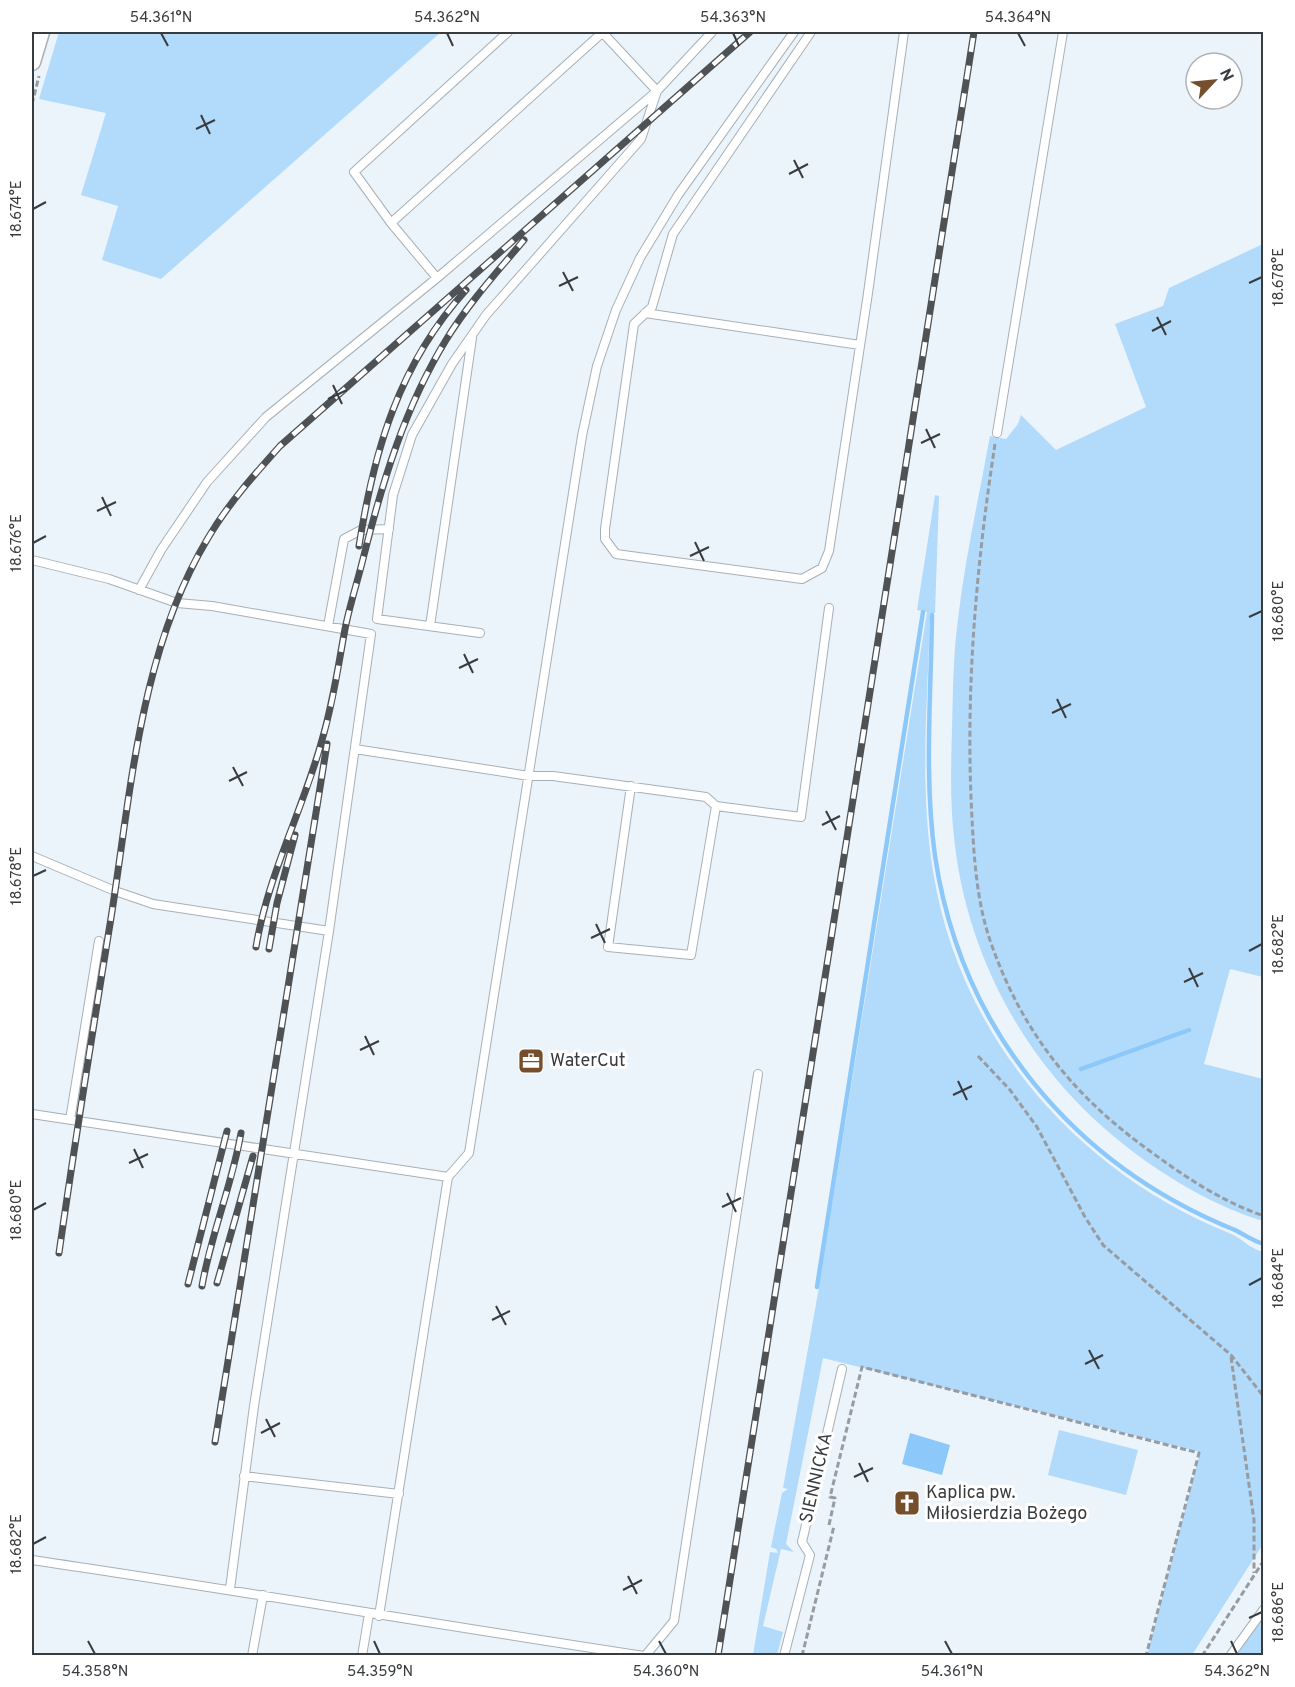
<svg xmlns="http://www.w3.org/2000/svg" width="1295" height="1687" viewBox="0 0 1295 1687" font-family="Overpass,sans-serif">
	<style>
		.green { fill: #b2dafb }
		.water { fill: #8cc8f9 }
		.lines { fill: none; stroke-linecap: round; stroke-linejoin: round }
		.stream { stroke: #8cc8f9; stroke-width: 4.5 }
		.service-casing { stroke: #a8b0b6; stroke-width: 10 }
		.minor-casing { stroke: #a8b0b6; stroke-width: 19 }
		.path { stroke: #969ca1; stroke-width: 3; stroke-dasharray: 6 3; stroke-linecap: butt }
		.service { stroke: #fff; stroke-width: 8 }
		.minor { stroke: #fff; stroke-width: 16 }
		.rail-casing { stroke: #4e5255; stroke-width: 7 }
		.rail { stroke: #fff; stroke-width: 4.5; stroke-dasharray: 14; stroke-linecap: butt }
		.ticks { fill: none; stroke: #393c3f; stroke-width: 2 }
		.labels { text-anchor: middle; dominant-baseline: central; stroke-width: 6; stroke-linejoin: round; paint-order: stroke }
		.poi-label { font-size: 18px; fill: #393c3f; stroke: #fff; text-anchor: start }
		.street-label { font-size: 18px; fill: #393c3f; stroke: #fff }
		.neatline { fill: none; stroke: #393c3f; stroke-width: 2 }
		.ticks-label { font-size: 15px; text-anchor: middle; fill: #393c3f }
	</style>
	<rect width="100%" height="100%" fill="#ebf3fb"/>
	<path class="green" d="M59,32h382l-280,247 -59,-19 16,-54 -37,-11 25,-82 -67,-14z
		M1263,244v733l-33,-8 -26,95 59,15v142c-58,-18 -113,-53 -159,-93 -84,-73 -139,-180 -150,-291 -4,-35 -3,-71 -2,-107 1,-37 1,-74 6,-111 7,-61 21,-122 32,-183l16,3 12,-15 3,-9 35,35 90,-43 -31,-83 48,-18 6,-18z
		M935,495l4,1 -4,117h-5c-2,85 -11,173 3,258 26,165 143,300 296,362 15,6 16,13 34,19v292l-71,111h-45l53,-203 -377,-94 -37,186 8,8 -13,-3 -18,77 20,6 -6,23h-24l17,-103 8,1 -2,-4 -5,-2 11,-54 6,-4 -5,-1 35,-195 109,-681 -10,-2z
		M1059,1430l79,20 -12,45 -78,-20z
		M1263,1619v36l-26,1 16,-27z"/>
	<path class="water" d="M910,1433l40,12 -8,30 -40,-11z"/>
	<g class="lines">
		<path class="stream" d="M932,615c-1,80 -8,162 3,241 26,174 139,309 300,374 10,5 18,11 29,14
			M1081,1069l108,-39
			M817,1287l106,-675"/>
		<defs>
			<path id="service" d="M602,32l55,59 55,-59
				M811,32l-138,202 -21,73 -18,17 -29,205v10l11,15 186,25 20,-11 7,-17 39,-258 36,-261
				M391,223l-37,-51 154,-140
				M437,278l-46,-55 212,-191
				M645,313l215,32
				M997,433l66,-401
				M32,560l77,19 68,24 35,3 159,28 -42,297 -75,475 -24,183
				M139,590l22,-40 46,-68 59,-65 171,-139 220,-187
				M328,626l16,-87 17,-9 28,-1
				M430,626l42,-288
				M480,633l-103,-14 16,-124 19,-60 40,-71 34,-49 155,-176 16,-48
				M355,749l174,27h24l153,21 10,9 85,11 28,-209
				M631,786l-23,161 83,8 25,-149
				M32,856l83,35 38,13 176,27
				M32,1114l416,63
				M70,1120l29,-179
				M244,1476l155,18
				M32,1560c204,30 407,65 612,96
				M379,1616l69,-439 21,-24 113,-717 15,-70 19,-56 24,-52 38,-63 116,-163
				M252,1656l11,-61
				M362,1656l7,-42
				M645,1656l29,-35 84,-547
				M784,1656l26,-101 -8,-13 40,-173
				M1230,1656l34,-47"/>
			<path id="minor" d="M32,62l9,-30"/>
		</defs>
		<use href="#service" class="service-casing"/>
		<use href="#minor" class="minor-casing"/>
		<path class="path" d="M32,104l7,-28
			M995,444c-19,123 -30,249 -23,374 2,41 5,86 19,125 30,86 79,149 152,203 38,28 75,54 121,70
			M978,1056l32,34 27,37 48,90 18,28 128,110 33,42
			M1231,1357l23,163v53
			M829,1525l6,-27 -5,-1 32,-130 337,86 -53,203
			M802,1656l32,-130
			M1202,1656l62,-96"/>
		<use href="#service" class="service"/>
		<use href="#minor" class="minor"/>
		<defs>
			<path id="rail" d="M359,546c15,-96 40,-182 107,-256
				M256,947c12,-73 47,-137 66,-207 11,-37 16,-73 23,-111 5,-25 13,-49 19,-74 19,-75 41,-148 82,-215 22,-36 51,-68 78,-100
				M269,949l8,-46 18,-68
				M59,1253c16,-112 34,-224 52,-335 20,-127 29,-267 97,-380 20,-34 46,-63 72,-92l470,-414
				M217,1283l36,-127
				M188,1284l39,-153
				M202,1286c9,-52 30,-101 39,-153
				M215,1442l112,-698
				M718,1656l256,-1624"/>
		</defs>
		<use href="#rail" class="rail-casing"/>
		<use href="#rail" class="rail"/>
	</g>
	<path class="ticks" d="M161,33l7,13M447,33l6,13M733,33l6,13M1018,33l7,13M201,115l9,19M196,129l19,-9M794,160l9,18M789,174l19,-10M33,209l13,-7M563,272l10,19M1249,283l13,-6M559,286l19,-9M1157,317l9,18M1152,331l19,-10M333,385l9,19M328,399l19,-9M926,429l9,19M921,443l19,-9M102,497l9,19M97,511l19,-9M695,542l9,19M33,543l13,-7M690,556l19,-9M1249,617l13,-6M464,654l9,19M459,668l19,-9M1057,699l9,19M1052,713l19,-9M233,767l10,19M229,781l18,-9M826,811l10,19M822,825l18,-9M33,876l13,-6M596,924l9,19M591,938l19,-9M1249,951l13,-7M1189,968l9,19M1184,982l19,-9M365,1036l9,19M360,1050l19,-9M958,1081l9,19M953,1095l19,-9M134,1149l9,19M129,1163l19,-9M727,1193l9,19M722,1207l19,-9M33,1210l13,-7M1249,1285l13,-7M496,1306l10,19M492,1320l18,-9M1089,1350l10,19M1085,1364l18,-9M266,1419l9,18M261,1433l19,-10M859,1463l9,19M854,1477l19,-9M33,1544l13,-7M628,1576l9,18M623,1590l19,-10M1249,1618l13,-6M88,1641l7,13M374,1641l6,13M659,1641l7,13M945,1641l7,13M1231,1641l6,13"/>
	<defs>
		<symbol id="office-square" viewBox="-11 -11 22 22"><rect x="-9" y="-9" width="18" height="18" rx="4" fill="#754f2b" stroke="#fff"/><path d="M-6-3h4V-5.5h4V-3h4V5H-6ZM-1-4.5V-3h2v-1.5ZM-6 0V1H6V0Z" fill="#fff"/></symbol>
		<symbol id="church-square" viewBox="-11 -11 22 22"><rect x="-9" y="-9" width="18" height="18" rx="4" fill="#754f2b" stroke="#fff"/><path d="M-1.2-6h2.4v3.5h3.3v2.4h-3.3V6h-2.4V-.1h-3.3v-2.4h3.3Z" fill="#fff"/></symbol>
	</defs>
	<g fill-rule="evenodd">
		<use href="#office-square" x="516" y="1046" width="30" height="30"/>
		<use href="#church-square" x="892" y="1488" width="30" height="30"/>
	</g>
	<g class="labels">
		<g class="poi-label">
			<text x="550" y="1061">WaterCut</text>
			<text x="926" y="1493">Kaplica pw.<tspan x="926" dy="21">Miłosierdzia Bożego</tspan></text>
		</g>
		<g class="street-label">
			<text transform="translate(817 1478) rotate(-77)">SIENNICKA</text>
		</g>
	</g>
	<rect width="1295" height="1687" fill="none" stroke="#ffffff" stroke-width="66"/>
	<g transform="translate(1214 81) rotate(64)"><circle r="28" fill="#ffffff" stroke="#b0b1b2" stroke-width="1.5"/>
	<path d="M0-4.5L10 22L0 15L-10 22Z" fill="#754f2b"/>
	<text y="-9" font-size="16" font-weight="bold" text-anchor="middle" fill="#393c3f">N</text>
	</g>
	<rect x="33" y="33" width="1229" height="1621" class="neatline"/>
	<g class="ticks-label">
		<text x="161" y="22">54.361°N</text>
		<text x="447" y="22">54.362°N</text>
		<text x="733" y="22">54.363°N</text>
		<text x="1018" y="22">54.364°N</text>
		<text transform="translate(16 209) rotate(-90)" y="5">18.674°E</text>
		<text transform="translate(1278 277) rotate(-90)" y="5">18.678°E</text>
		<text transform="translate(16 543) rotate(-90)" y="5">18.676°E</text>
		<text transform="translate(1278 611) rotate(-90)" y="5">18.680°E</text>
		<text transform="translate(16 876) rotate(-90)" y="5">18.678°E</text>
		<text transform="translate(1278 944) rotate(-90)" y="5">18.682°E</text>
		<text transform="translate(16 1210) rotate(-90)" y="5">18.680°E</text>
		<text transform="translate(1278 1278) rotate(-90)" y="5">18.684°E</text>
		<text transform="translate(16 1544) rotate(-90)" y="5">18.682°E</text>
		<text transform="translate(1278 1612) rotate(-90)" y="5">18.686°E</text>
		<text x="95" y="1676">54.358°N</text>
		<text x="380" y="1676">54.359°N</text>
		<text x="666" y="1676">54.360°N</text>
		<text x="952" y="1676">54.361°N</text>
		<text x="1237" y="1676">54.362°N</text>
	</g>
</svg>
